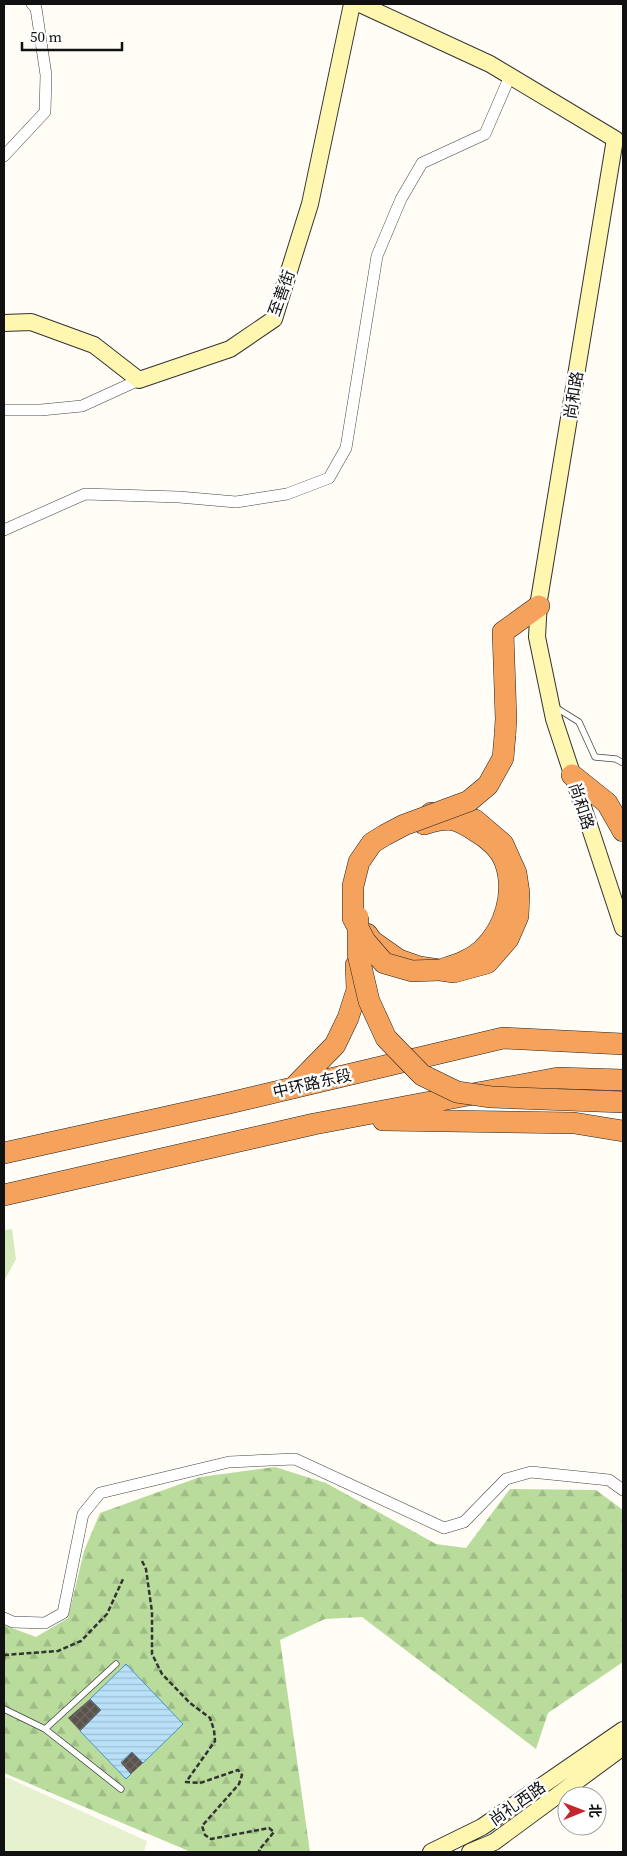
<svg xmlns="http://www.w3.org/2000/svg" width="627" height="1856" viewBox="0 0 627 1856" font-family="'Source Serif 4','Noto Sans SC',serif">
	<style>
		.forest { fill: url(#forest-firs) }
		.park { fill: #d5ebbd }
		.pitch { fill: #e6f2cf }
		.water { fill: url(#water-rules); stroke: #3f96cf }
		.building { fill: url(#building-cross-hatch) }
		.lines { fill: none; stroke-linecap: round; stroke-linejoin: round }
		.lane-casing { stroke: #444; stroke-width: 7 }
		.street-casing { stroke: #444; stroke-width: 12 }
		.secondary-casing { stroke: #333; stroke-width: 18 }
		.highway-casing { stroke: #222; stroke-width: 22 }
		.path { stroke: #333; stroke-width: 2.5; stroke-dasharray: 5 2.5; stroke-linecap: butt }
		.lane { stroke: #fff; stroke-width: 5.5 }
		.street { stroke: #fff; stroke-width: 11 }
		.secondary { stroke: #fff6b0; stroke-width: 16 }
		.highway { stroke: #f5a25d; stroke-width: 21 }
		.highway-bridge-casing { stroke: #222; stroke-width: 22; stroke-linecap: butt }
		.highway-bridge { stroke: #f5a25d; stroke-width: 21 }
		.labels { text-anchor: middle; dominant-baseline: central; stroke-width: 5; stroke-linejoin: round; paint-order: stroke }
		.street-label { font-size: 16px; fill: #111; stroke: #fff }
	</style>
	<defs>
		<pattern id="forest-firs" width="22" height="20" patternUnits="userSpaceOnUse" patternTransform="scale(1.25)"><rect width="22" height="20" fill="#b9dc9c"/><path d="M5 1l3.5 6h-7zM16 11l3.5 6h-7z" fill="#9ebc85"/></pattern>
		<pattern id="water-rules" width="6" height="5" patternUnits="userSpaceOnUse" patternTransform="scale(1.25)"><rect width="6" height="5" fill="#b9e0f7"/><path d="M0 2.5h6" fill="none" stroke="#9ebfd3"/></pattern>
		<pattern id="building-cross-hatch" width="8" height="8" patternUnits="userSpaceOnUse" patternTransform="scale(1.25)"><rect width="8" height="8" fill="#5a524d"/><path d="M0 0l8 8M0 8l8-8" fill="none" stroke="#6d6662"/></pattern>
	</defs>
	<rect width="100%" height="100%" fill="#fffdf5"/>
	<path class="forest" d="M275,1467l51,16 110,61 30,4 44,-59 86,1 27,20v152l-75,51 -12,36 -174,-132 -37,2 -45,21 30,212h-119l-187,-79v-148l32,12 32,-19 16,-67 16,-38 100,-36z"/>
	<path class="park" d="M12,1229l4,30 -12,22v-51z"/>
	<path class="pitch" d="M4,1776l143,65 -3,11h-140z"/>
	<path class="water" d="M126,1664l57,60 -40,39 -11,-11 -11,10 10,12 -5,5 -46,-48 21,-21 -11,-11z"/>
	<path class="building" d="M90,1699l11,11 -21,21 -12,-13z
		M132,1752l11,11 -12,11 -10,-11z"/>
	<g class="lines">
		<defs>
			<path id="lane" d="M555,707l24,15 16,35 21,2 7,4
				M4,1709l41,20 76,60
				M45,1729l71,-65"/>
			<path id="street" d="M4,156l41,-44 1,-37 -10,-67 -4,-4
				M4,410h37l41,-4 57,-26
				M4,530l81,-36 94,3 57,5 51,-8 42,-16 17,-30 31,-192 24,-57 21,-36 63,-29 25,-58
				M4,1618l9,4 32,1 18,-10 20,-99 17,-21 129,-31 66,-3 149,69 20,-6 42,-43 25,-7 78,8 14,10"/>
			<path id="secondary" d="M360,4l130,60 125,75 -76,461 -2,37 17,82 69,209
				M4,323l27,-1 63,23 45,35 91,-31 44,-30 36,-115 42,-200
				M431,1852l51,-25 141,-97
				M470,1852l24,-10 129,-95"/>
			<path id="highway" d="M505,735l1,-16 -3,-87 36,-26
				M572,775l35,28 16,28
				M424,824c24,-8 32,-6 53,8 11,6 24,18 28,30 11,30 0,67 -23,88 -12,11 -27,15 -42,20
				M367,934l5,7 27,19 20,7 35,5 33,-9 21,-24 10,-23 1,-23 -3,-20 -13,-29 -28,-24 -20,-6 -24,-1
				M295,1086l40,-41 13,-27 9,-28 -1,-25
				M383,1120l191,3 49,8
				M4,1153l221,-49 278,-66 120,6
				M4,1195l310,-71 244,-46 65,2"/>
		</defs>
		<use href="#lane" class="lane-casing"/>
		<use href="#street" class="street-casing"/>
		<use href="#secondary" class="secondary-casing"/>
		<use href="#highway" class="highway-casing"/>
		<path class="path" d="M142,1561l4,8 6,43v42l10,20 28,29 20,15 4,12 1,11 -29,41 14,1 38,-13 4,5 -3,9 -37,42 3,9 6,4 58,-11 5,4 -15,18 1,2
			M4,1655l54,-4 23,-10 26,-27 16,-35
			M4,1656v6"/>
		<use href="#lane" class="lane"/>
		<use href="#street" class="street"/>
		<use href="#secondary" class="secondary"/>
		<use href="#highway" class="highway"/>
		<defs>
			<path id="highway-bridge" d="M358,917v37l11,47 17,37 36,37 35,17 34,5 132,5
				M440,970l-28,1 -28,-8 -19,-22 -12,-23v-32l6,-24 13,-19 13,-8 19,-10 65,-24 19,-16 15,-27 2,-23"/>
		</defs>
		<use href="#highway-bridge" class="highway-bridge-casing"/>
		<use href="#highway-bridge" class="highway-bridge"/>
	</g>
	<g class="labels">
		<g class="street-label">
			<text transform="translate(281 293) rotate(-70)">至善街</text>
			<text transform="translate(573 395) rotate(-81)">尚和路</text>
			<text transform="translate(582 806) rotate(72)">尚和路</text>
			<text transform="translate(312 1083) rotate(-13)">中环路东段</text>
			<text transform="translate(517 1803) rotate(-35)">尚礼西路</text>
		</g>
	</g>
	<rect width="627" height="1856" fill="none" stroke="#111111" stroke-width="10"/>
	<g transform="translate(582 1811) rotate(89)"><circle r="24" fill="#ffffff" stroke="#a0a0a0"/>
	<path d="M0-4L9 19L0 12L-9 19Z" fill="#c4262e"/>
	<text y="-8" font-size="14" font-weight="bold" text-anchor="middle" fill="#111111">北</text>
	</g>
	<path d="M22 42v8h100v-8" fill="none" stroke="#111111" stroke-width="2.5"/>
	<text x="30" y="42" font-size="15" fill="#111111" stroke="#ffffff" stroke-width="4" paint-order="stroke">50 m</text>
</svg>
